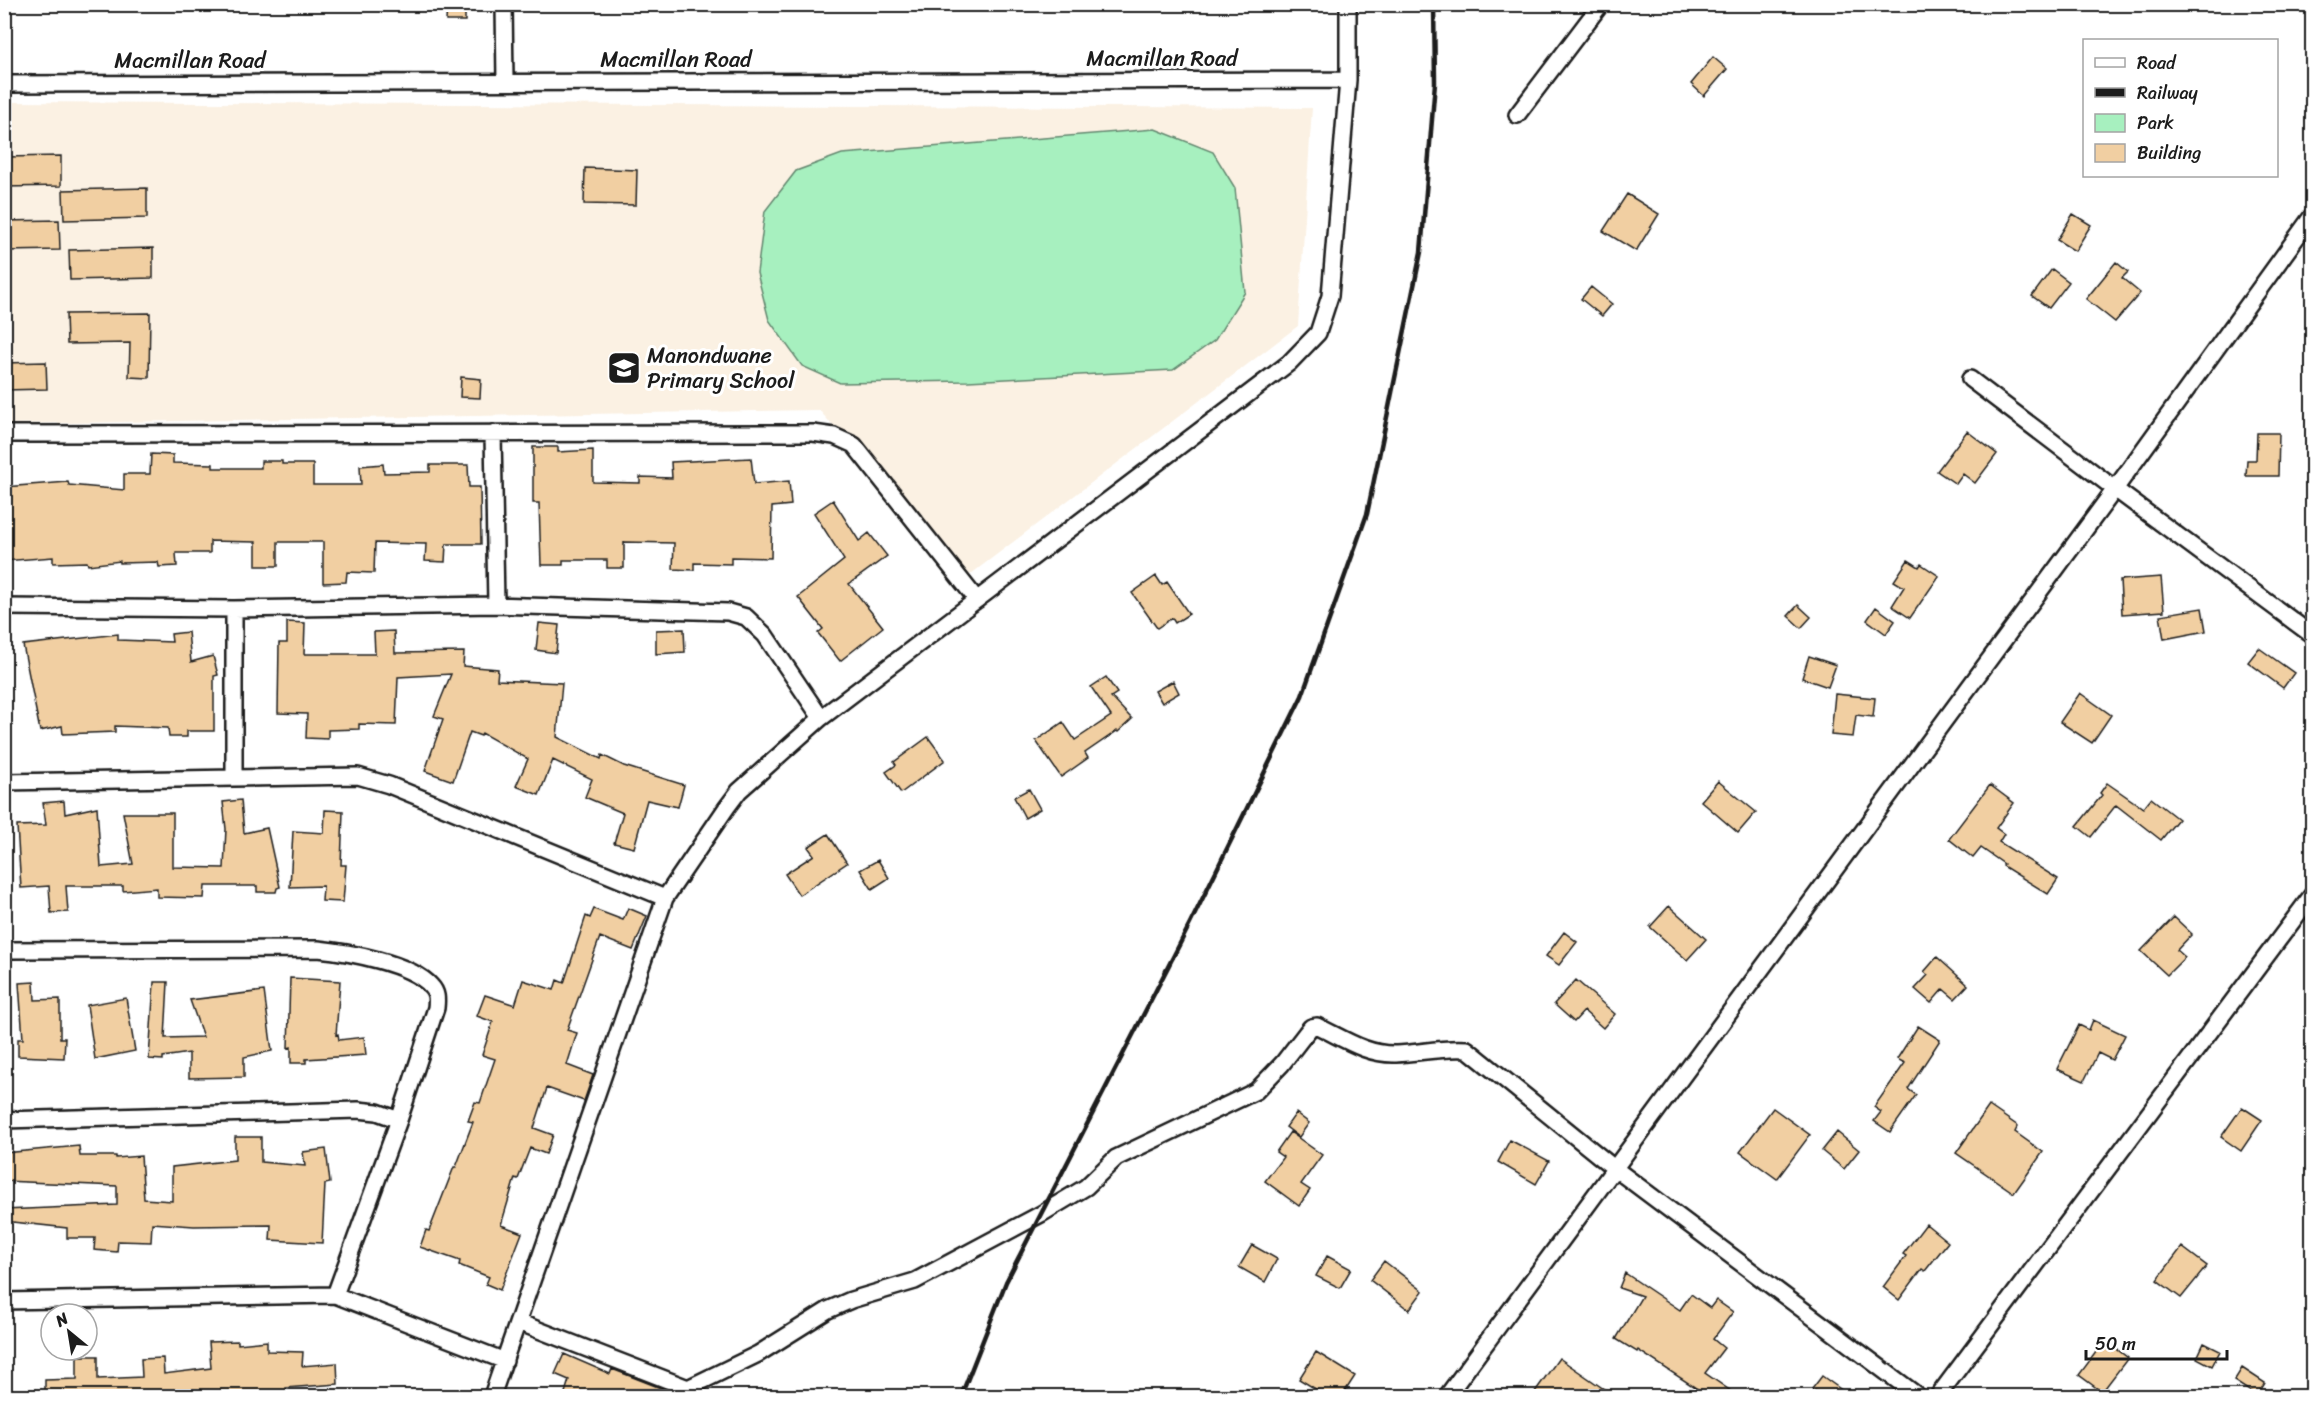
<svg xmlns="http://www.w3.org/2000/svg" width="2317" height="1401" viewBox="0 0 2317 1401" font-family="Sriracha,sans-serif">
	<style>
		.built { fill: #fbf1e3 }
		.green { fill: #a7f0bf; stroke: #62866e; stroke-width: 1.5 }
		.building { fill: #f1cfa2; stroke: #1c1c1c; stroke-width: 1.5 }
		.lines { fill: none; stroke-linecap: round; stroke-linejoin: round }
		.street-casing { stroke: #1c1c1c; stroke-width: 20 }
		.street { stroke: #fff; stroke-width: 15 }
		.rail { stroke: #1c1c1c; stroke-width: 4.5 }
		.labels { text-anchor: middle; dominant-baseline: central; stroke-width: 6; stroke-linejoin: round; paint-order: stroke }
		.street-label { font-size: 22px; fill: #1c1c1c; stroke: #fff }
		.poi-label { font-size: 22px; fill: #1c1c1c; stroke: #fff; text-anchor: start }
	</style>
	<rect width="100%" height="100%" fill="#fff"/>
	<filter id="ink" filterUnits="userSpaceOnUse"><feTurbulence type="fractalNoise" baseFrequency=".0167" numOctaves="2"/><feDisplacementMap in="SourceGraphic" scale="12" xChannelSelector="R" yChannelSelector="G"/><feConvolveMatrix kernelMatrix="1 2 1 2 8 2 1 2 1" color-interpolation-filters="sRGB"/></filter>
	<g filter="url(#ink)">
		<path class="built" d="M4,102l1308,6 -14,218 -331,251 -148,-167 -814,14z"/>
		<path class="green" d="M1155,129l58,23 22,36 10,104 -30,48 -42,30 -205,11 -128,2 -38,-17 -33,-46 -12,-47 8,-62 31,-40 46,-17z"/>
		<path class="building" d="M447,4h18v17h-19z
			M1713,57l14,12 -23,27 -13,-12z
			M61,156v30l-57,1v-30z
			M585,168l52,2 -1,35 -52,-1z
			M147,188v30l-83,2 -1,-30z
			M1627,194l32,20 -23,37 -33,-20z
			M2073,214l18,11 -16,26 -18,-11z
			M59,220l1,30 -56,1v-30z
			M153,248v30l-83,2 -1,-30z
			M2116,262l12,10 -6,6 18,15 -25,29 -29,-23z
			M2052,269l17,13 -20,26 -17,-12z
			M1591,287l21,17 -10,12 -21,-17z
			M150,313l-1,65 -20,-1 1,-34 -63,1 -1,-30z
			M46,362l1,27 -43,1v-27z
			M461,377l20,2 -1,19 -20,-1z
			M1967,431l30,23 -22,29 -12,-9 -7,10 -19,-13z
			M2257,433h22l-1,43h-32l1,-16h9z
			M533,447h25v5l35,-2v32l47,1v-6l32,1 -1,-16 80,-4 3,26 35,-3 2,24 -19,2 -1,51 -40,-1v7l-37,-1v7l-21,-1 1,-26 -50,-1v26h-17v-8h-44v5h-22l-2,-62h-6z
			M151,454l22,1v8l40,1v4h48v-7h21v3h31v21h48l-1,-19 23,-2 1,9 46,-1v-7h38l1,22h11l1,57h-35l-1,18 -20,-1 1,-17 -51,-1 -1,30 -27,-1 -1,10 -23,1v-41h-45v24h-22v-24l-46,-1v12h-34l1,13 -18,1 -1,-5 -38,1v-2l-32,4 -1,-3 -34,1v-6l-49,4v-74l64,-5 1,3 55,5v-16h26z
			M833,500l26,41 10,-8 18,23 -38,28 34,43 -43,34 -22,-28 5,-4 -25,-32 46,-37 -30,-47z
			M1908,560l11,7 2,-3 18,12 -29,42 -18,-12 12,-19 -10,-6z
			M1156,576l6,9 5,-3 22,32 -14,9 -3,-5 -15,10 -25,-35z
			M2161,577l3,34 -42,3 -2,-34z
			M1798,605l13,12 -10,11 -13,-12z
			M1876,607l19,14 -9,13 -19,-14z
			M2202,608l4,23 -42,8 -4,-24z
			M287,622l18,1 -1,31h71l-1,-22 20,-1 1,22 69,-1 -1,14 35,3 -1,11 65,3 -5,54 44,22 1,-4 22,11 60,19 -6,22 -31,-7 -13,48 -20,-5 9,-30 -38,-16 7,-18 -39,-19 -14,35 -23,-9 12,-27 -46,-26 -1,3 -11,-4 -17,49 -28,-10 18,-52 -9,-3 17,-42 -53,3 -2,48 -37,-1v5l-31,1v9l-22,-1 1,-24 -29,-1 1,-70h8z
			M539,623l20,2 -3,28 -20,-3z
			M684,629l1,23 -29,2v-24z
			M188,632l3,30 22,-6 5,19 -4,1v55h-27v6h-18l-1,-9 -53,-2v6l-52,2 -1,-8 -22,5 -17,-86 95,-11v6l54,2 -1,-8z
			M2259,648l35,25 -11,15 -35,-26z
			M1809,656l27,9 -8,22 -26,-9z
			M1106,677l11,16 -6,4 21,22 -14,13 -1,-1 -32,22 3,5 -27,19 -25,-36 27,-19 12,18 36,-24 -20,-29z
			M1173,681l6,12 -17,10 -7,-12z
			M2080,693l31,22 -19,28 -32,-21z
			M1835,694l40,4 -2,19 -17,-2 -3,22 -22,-2z
			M928,737l17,23 -44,33 -15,-21 10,-7 -2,-3z
			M1718,781l38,31 -18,21 -37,-32z
			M2107,783l36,25 8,-10 27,21 -17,21 -45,-35 -25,32 -14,-11 25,-31 -2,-2z
			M1990,785l24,18 -18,25 8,6 -5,8 59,37 -10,15 -45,-28 1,-2 -23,-16 -8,10 -24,-19z
			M1029,789l11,20 -15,9 -11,-21z
			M241,800l3,33 23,-5 13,59 -3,1 -1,4h-19v-6h-52l-1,12 -47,-1v-9l-34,3v-5h-57l2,26 -17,1 -2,-27 -28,2 -4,-62 29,-1 -3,-22 21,-2 1,13 32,-7 4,60 32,-3 -10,-51h50v54l51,1 2,-39 -3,-27z
			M325,810l18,1 -2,54h5l-3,37 -21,-1 1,-15 -33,1 3,-56 31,2z
			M828,834l19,29 -48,32 -14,-21 29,-19 -6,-8z
			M878,860l11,18 -17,11 -12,-19z
			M1669,906l37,33 -19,21 -37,-33z
			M628,908l19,8 -14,34 -33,-13 -33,93 10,3 -10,32 26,10 -9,26 -37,-13 -13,40 19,7 -7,19 -16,-6 -12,31 -3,-1 -14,47 21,8 -22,57 -14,-6 3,-7 -30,-12 1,-4 -40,-14 6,-17 3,1 25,-64h2l17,-45 -5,-1 7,-19 5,1 15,-44 -13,-4 11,-33 -16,-6 8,-21 30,10 8,-25 31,10 3,-10 7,3 22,-67 4,2 4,-9 29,11z
			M2174,917l18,17 -15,16 8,7 -18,18 -26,-24z
			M1564,932l13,10 -18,23 -13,-9z
			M1937,957l31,28 -13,14 -12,-10 -12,14 -16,-14 13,-14 -4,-3z
			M290,978l50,3 -4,54 2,-1 1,6 25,-3 2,18 -60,4v4h-15v-16l-3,1z
			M1576,980l39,34 -12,14 -19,-17 -10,11 -20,-18z
			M34,982l1,18 25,-1v39h5l-1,20 -46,-2v-17h5l-4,-56z
			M154,982h14l-3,56 38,-1 -13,-37 74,-9 8,60 -28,6v20l-55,1v-25l-26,4v3l-14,-1z
			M126,998l9,53 -40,8 -8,-54z
			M2093,1020l32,15 -13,25 -14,-7 -14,28 -27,-12 22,-44 10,5z
			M1918,1026l22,14 -32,49 8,6 -26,37 -16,-11 7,-9 -7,-5 31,-44 -8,-4z
			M1989,1106l29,20 -3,6 28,20 -29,41 -58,-40z
			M2242,1107l20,13 -21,31 -20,-14z
			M1773,1108l37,27 -33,44 -37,-27z
			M1296,1113l13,10 -10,14 -13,-10z
			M1290,1132l32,23 -21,29 9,6 -11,16 -34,-25 18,-24 -7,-5z
			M1837,1132l22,18 -15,19 -22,-18z
			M235,1137h26v25l44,4 -2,-14 23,-3 4,34 -5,1 -3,59 -52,-3 1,-15 -77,1 -42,-3 -1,19 -33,-1 -1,11 -23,-2 1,-12h-28v-10l-63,-7v-11l113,-5v-19l-113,-5v-28l75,-7 1,10h36v2l25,-2 3,43 28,2v-34l63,-7z
			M1510,1140l39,21 -13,23 -38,-22z
			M1926,1224l22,18 -23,29 -3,-2 -23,31 -16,-13 23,-31 -3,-2z
			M1252,1245l25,14 -12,23 -26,-15z
			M2182,1247l25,19 -26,32 -24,-18z
			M1327,1256l24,13 -11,19 -24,-12z
			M1384,1261l39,30 -14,19 -39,-30z
			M1625,1273l55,37 11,-16 19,14 6,-8 17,12 -20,27 11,9 -19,25 33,23h-30l-70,-46 -1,2 -21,-13 26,-43 -23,-8z
			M2105,1340l23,18 -26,34 -23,-17z
			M238,1341v3l29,-3v10l36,1 -1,14 35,-3 1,21 -52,4v8h-63v-5l-42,5v-1l-136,1v-16l32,-1v-23h21v23l44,-2 -1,-18 22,-1 1,16 47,-6 -2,-26z
			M2204,1343l16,8 -8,15 -15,-8z
			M1316,1352l39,24 -13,20h-15l-28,-17z
			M564,1354l46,20 2,-5 64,25 -1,2h-111l5,-16 -14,-6z
			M1559,1358l55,38h-82z
			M2242,1368l23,15 -8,13 -23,-15z
			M1822,1376l28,20h-27l-11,-7z"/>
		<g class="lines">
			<defs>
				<path id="street" d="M504,4l1,78
					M4,84l1344,-4
					M1517,115l84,-111
					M1970,379l145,110 197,146
					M493,433l3,172
					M4,434l809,-1 21,3 20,9 123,155
					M4,607l230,2 262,-4 232,7 18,5 19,18 56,83
					M234,609v168
					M4,782l354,-6 31,9 276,113
					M4,950l314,-1c29,3 93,14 113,37 6,6 6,13 5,22l-37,112 -64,175
					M4,1120l354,-10 19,2 22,8
					M4,1301l331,-6 170,66
					M518,1322l170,66 -3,8
					M688,1388l70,-34 70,-44 23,-10 64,-19 126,-67 45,-27 30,-29 140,-67 26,-27 24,-31 5,-6 6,-1c26,12 49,29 79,28 24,-1 46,-7 71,-5l147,119 304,228
					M492,1396l173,-498 62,-91 12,-16 82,-73 468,-355 29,-30 12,-37 18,-216v-76
					M1447,1396l668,-907 197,-273
					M1938,1396l374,-501"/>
			</defs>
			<use href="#street" class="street-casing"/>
			<use href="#street" class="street"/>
			<path class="rail" d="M961,1396l45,-114 184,-358 112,-228 65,-182 54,-262 14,-169 -1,-79"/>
		</g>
	</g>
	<defs>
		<symbol id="school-square" viewBox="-11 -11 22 22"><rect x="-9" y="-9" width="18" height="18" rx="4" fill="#1c1c1c" stroke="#fff"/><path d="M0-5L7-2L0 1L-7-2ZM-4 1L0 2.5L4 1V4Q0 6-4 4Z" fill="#fff"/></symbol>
	</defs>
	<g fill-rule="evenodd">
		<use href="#school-square" x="605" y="349" width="38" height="38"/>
	</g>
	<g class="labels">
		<g class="street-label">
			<text x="1162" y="58">Macmillan Road</text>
			<text x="676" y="59">Macmillan Road</text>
			<text x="190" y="60">Macmillan Road</text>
		</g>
		<g class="poi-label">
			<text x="647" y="355">Manondwane<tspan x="647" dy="25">Primary School</tspan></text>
		</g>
	</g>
	<rect width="2317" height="1401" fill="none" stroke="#fff" stroke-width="24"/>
	<rect x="12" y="12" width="2293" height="1377" fill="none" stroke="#1c1c1c" stroke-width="2" filter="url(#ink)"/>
	<rect x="2083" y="39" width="195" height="138" fill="#ffffff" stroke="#a4a4a4" stroke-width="1.5"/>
	<rect x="2095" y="58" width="30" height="9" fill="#ffffff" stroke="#a4a4a4" stroke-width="1.5"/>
	<text x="2137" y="69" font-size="18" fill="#1c1c1c">Road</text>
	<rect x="2095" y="88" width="30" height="9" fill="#1c1c1c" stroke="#a4a4a4" stroke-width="1.5"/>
	<text x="2137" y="99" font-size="18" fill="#1c1c1c">Railway</text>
	<rect x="2095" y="114" width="30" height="18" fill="#a7f0bf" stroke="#a4a4a4" stroke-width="1.5"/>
	<text x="2137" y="129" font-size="18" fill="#1c1c1c">Park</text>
	<rect x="2095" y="144" width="30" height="18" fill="#f1cfa2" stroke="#a4a4a4" stroke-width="1.5"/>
	<text x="2137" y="159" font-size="18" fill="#1c1c1c">Building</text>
	<g transform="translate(69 1332) rotate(330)"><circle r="28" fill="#ffffff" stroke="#a4a4a4" stroke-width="1.5"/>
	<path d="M0-4.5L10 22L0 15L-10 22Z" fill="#1c1c1c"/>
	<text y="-9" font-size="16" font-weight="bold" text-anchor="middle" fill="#1c1c1c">N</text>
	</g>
	<path d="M2086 1350v9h141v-9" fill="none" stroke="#1c1c1c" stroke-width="3"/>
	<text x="2095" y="1350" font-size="18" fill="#1c1c1c" stroke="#ffffff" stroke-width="4.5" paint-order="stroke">50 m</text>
</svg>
